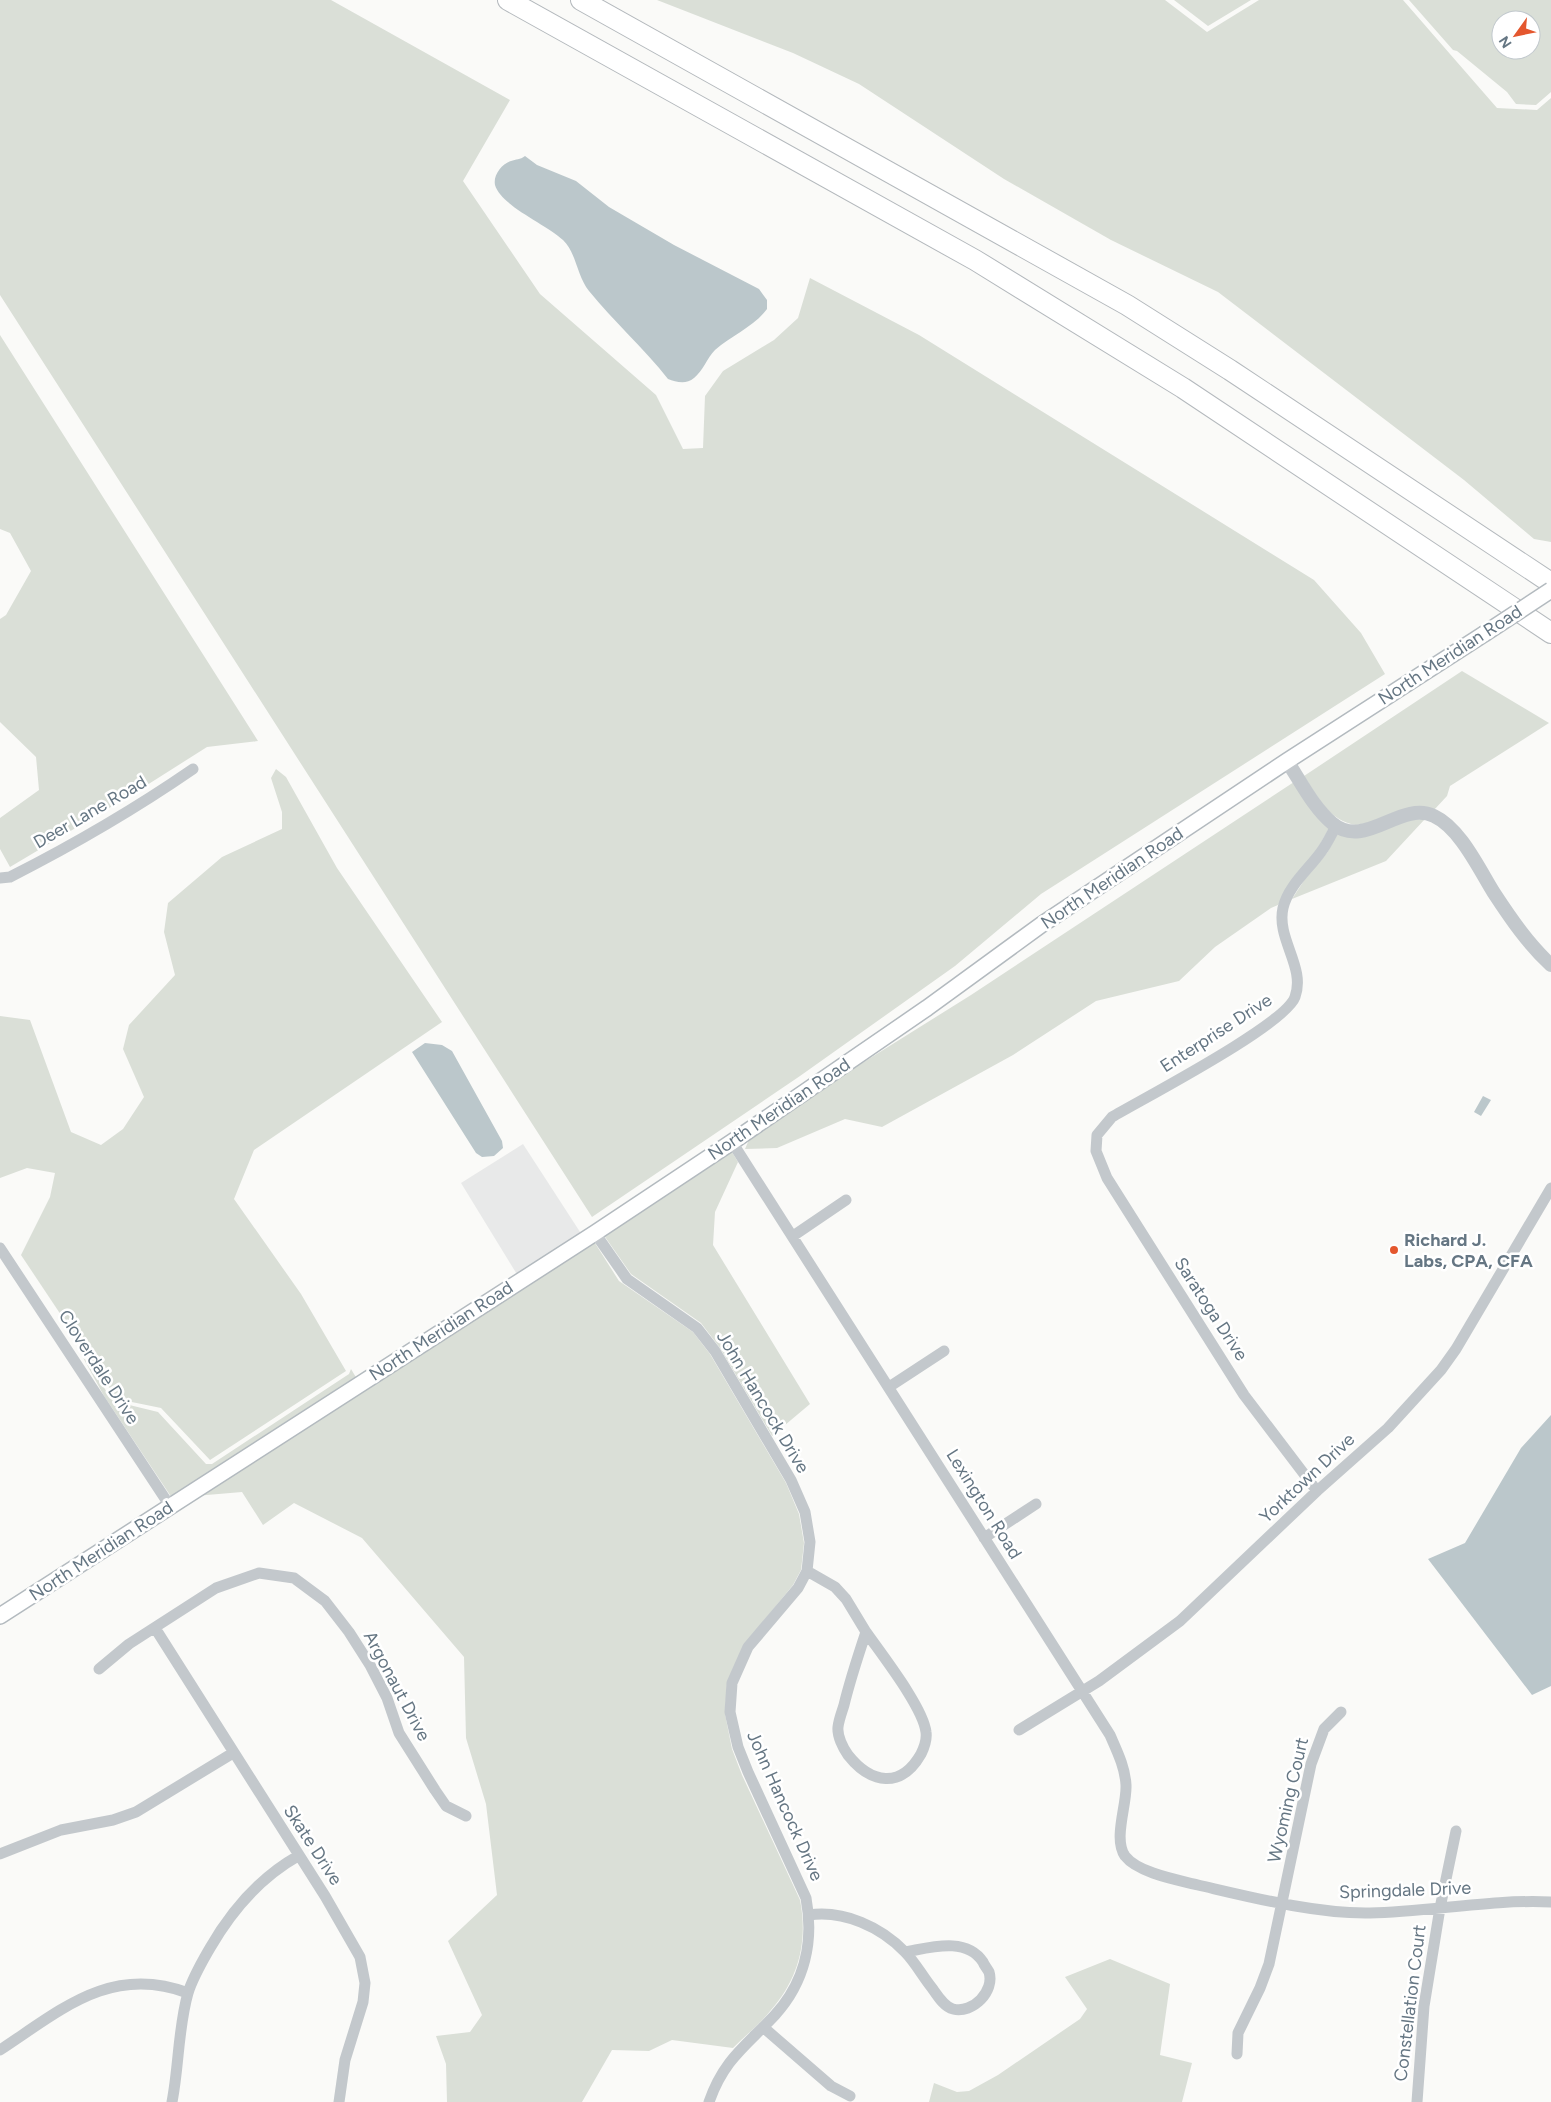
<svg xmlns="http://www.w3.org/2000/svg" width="1551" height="2102" viewBox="0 0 1551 2102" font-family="Figtree,sans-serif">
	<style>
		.built { fill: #e8e9e9 }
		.green { fill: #dadfd7; fill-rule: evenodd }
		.water { fill: #bbc7cb }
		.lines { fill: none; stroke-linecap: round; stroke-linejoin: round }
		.secondary-casing { stroke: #b3babf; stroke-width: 18 }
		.motorway-casing { stroke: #b4b9bd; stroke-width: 22 }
		.minor { stroke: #c3c8cc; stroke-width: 11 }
		.tertiary { stroke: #c3c8cc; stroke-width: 14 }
		.secondary { stroke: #fff; stroke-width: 15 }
		.motorway { stroke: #fff; stroke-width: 20 }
		.secondary-bridge-casing { stroke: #b3babf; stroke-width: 18; stroke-linecap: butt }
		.secondary-bridge { stroke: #fff; stroke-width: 15 }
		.poi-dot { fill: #e4572e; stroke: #fff; stroke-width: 2 }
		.labels { text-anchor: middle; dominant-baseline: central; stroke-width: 5; stroke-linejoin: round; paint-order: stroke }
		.street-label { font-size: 18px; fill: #657683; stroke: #fff }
		.poi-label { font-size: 18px; font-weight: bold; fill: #657683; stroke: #fff; text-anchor: start }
	</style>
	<rect width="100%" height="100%" fill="#fafaf8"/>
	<path class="built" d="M523,1144l59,91 -64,41 -57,-93z"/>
	<path class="green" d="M0,0h331l179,100 -47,81 77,113 116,101 27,54 20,-1 2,-52 18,-25 51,-31 24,-22 12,-40 109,57 395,245 47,53 24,41 -344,220 -86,72 -155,110 -208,141 -592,-922z
		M657,0h508l42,32 52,-32h144l94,108 40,2 14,-12v444l-17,-3 -70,-59 -246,-188 -107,-52 -107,-61 -145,-95 -66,-31z
		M1174,0h77l-43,26z
		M1409,0h142v92l-15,13 -20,-1 -9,-12 -50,-41 -4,-1zM1501,20h30v30h-30z
		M0,335l258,406 -51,6 -71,45 -126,75 -10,-18v-31l39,-28 -3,-33 -36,-35v-103l6,-4 25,-44 -21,-38 -10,-4z
		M1462,671l87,52 -99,63 -3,10 -13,14 -78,15c-27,-4 -38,-28 -52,-49z
		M276,769l10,8 51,91 105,154 -188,128 -20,49 67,95 45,77 -136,89 -49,-52 -44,-9 -96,-144 29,-58 5,-24 -28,-5 -27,10v-162l30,4 41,112 30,13 22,-16 21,-32 -21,-48 6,-24 46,-50 -11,-43 4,-29 54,-46 60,-28v-17l-11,-34z
		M1294,782l35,46 -11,20 -40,57 -7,3 -56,39 -36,34 -83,20 -83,54 -131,72 -37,-8 -68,29 -32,1 6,-14 41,-28 179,-112z
		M1425,819l-39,42 -94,38 13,-20 22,-26 11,-20 63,-12z
		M730,1149l8,13 -23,50 -2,33 97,159 -38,32 -52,-88 -19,-25 -70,-49 -28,-40z
		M593,1240l26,41 74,51 17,22 76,129 13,31 5,29 -3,27 -8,15 -49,60 -17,38 -2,31 7,35 10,26 58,125c8,41 -1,78 -29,110 -11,14 -25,25 -38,38l-61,-8 -23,11 -37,-1 -30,52h-135l-1,-38 -10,-28 34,-4 12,-17 -34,-74 49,-46 -11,-91 -20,-66 -2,-81 -102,-119 -68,-35 -31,22 -21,-33 -47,4z
		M80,1352l33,49 45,11 48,52h6l137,-90 2,-5 6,10 -185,119 -68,-102z
		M1110,1959l60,25 -10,71 32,8 -10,39h-253l5,-19 23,9 12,-1 29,-16 82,-56 7,-10 -22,-32z"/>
	<path class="water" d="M525,156l12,9 39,16 33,26 65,38 85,44 8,11v9c-13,18 -35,26 -52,41 -8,8 -12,21 -21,28 -8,7 -18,4 -26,1 -24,-31 -55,-58 -79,-88 -12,-15 -13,-39 -26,-51 -17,-16 -62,-34 -68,-55 -2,-10 7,-21 16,-24 5,-2 9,-1 14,-5z
		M425,1043l17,2 10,6 50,90 1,7 -9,8 -12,1 -6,-4 -64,-101z
		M1483,1096l8,4 -10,16 -7,-4z
		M1551,1415v271l-19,9 -104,-136 37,-16 56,-95z"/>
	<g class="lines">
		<defs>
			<path id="secondary" d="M0,1616l595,-383 137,-91 195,-134 114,-83 246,-164 197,-127"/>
			<path id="motorway" d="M508,0l467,260 208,128 368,245
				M581,0l546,305 103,65 321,213"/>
		</defs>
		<use href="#secondary" class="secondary-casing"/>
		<use href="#motorway" class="motorway-casing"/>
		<path class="minor" d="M0,878l10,-1c63,-32 125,-68 183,-108
			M732,1142l378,593c7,16 15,32 16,50 1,20 -13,54 -1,71 13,17 53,24 73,29 52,12 118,29 172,28 60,-1 121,-14 181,-11
			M595,1233l32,46 70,49 18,23 76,129 14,32 5,30 -3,29 -9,17 -50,59 -16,36 -2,29 8,35 10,25 58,126c8,43 -1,84 -31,117 -29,31 -51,44 -66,87
			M793,1236l53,-36
			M0,1248l170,258
			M889,1387l55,-36
			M1317,1491l-73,-96 -137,-217 -11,-27 1,-16 15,-18c32,-19 173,-92 183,-120 11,-30 -19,-58 -12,-89 5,-22 25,-38 38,-56 6,-8 10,-17 15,-26
			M984,1538l52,-34
			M807,1571l28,16 11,12 20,33
			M155,1628l170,268 35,61 5,26 -2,19 -18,58 -6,42
			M866,1632c16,23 57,75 60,100 1,7 -2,16 -5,22 -20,35 -50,30 -73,1 -5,-7 -11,-19 -10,-28 1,-8 4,-15 6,-22 6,-25 14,-49 22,-73z
			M99,1669l30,-25 87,-56 43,-15 35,5 31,23 24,31 21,33 17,33 12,35 36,57 11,16 20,10
			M1019,1730l80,-49 81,-60 137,-130 71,-63 53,-58 15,-21 95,-161
			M0,1854l61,-24 52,-10 23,-8 97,-59
			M809,1915c35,-5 72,12 96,37 10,10 18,25 27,36 5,7 12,19 21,21 20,5 42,-18 36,-37 -2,-4 -5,-7 -6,-10 -17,-26 -54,-14 -78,-10
			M763,2027l68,59 19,10
			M0,2050c61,-40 111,-86 188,-57
			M1237,2054l1,-21 22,-45 9,-24 42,-200 13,-35 17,-17
			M172,2102c7,-36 6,-74 16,-109 5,-16 14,-31 22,-45 22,-38 49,-70 88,-92
			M1417,2102l7,-96 16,-98 16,-77"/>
		<path class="tertiary" d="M1287,761c14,21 26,46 45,62 33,28 68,-23 102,-7 26,12 45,53 60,77 17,26 35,52 57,72"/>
		<use href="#secondary" class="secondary"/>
		<use href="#motorway" class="motorway"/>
		<defs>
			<path id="secondary-bridge" d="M1484,634l67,-44"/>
		</defs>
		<use href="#secondary-bridge" class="secondary-bridge-casing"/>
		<use href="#secondary-bridge" class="secondary-bridge"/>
	</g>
	<circle class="poi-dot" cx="1394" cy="1250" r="5"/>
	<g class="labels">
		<g class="street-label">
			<text transform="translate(1450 655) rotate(-33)">North Meridian Road</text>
			<text transform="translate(90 812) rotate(-30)">Deer Lane Road</text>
			<text transform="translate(1112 878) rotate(-34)">North Meridian Road</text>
			<text transform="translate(1216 1033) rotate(-33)">Enterprise Drive</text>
			<text transform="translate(779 1109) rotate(-34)">North Meridian Road</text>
			<text transform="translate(1211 1309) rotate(57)">Saratoga Drive</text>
			<text transform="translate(441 1331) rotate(-33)">North Meridian Road</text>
			<text transform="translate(99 1367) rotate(57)">Cloverdale Drive</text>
			<text transform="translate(763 1402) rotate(59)">John Hancock Drive</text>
			<text transform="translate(1307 1478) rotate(-43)">Yorktown Drive</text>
			<text transform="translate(984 1504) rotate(58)">Lexington Road</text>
			<text transform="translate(101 1551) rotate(-33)">North Meridian Road</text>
			<text transform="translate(397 1686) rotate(62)">Argonaut Drive</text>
			<text transform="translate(1288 1800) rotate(-77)">Wyoming Court</text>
			<text transform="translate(785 1806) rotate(66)">John Hancock Drive</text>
			<text transform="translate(313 1845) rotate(57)">Skate Drive</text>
			<text transform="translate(1405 1890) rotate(-2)">Springdale Drive</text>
			<text transform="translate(1410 2003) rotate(-83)">Constellation Court</text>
		</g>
		<g class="poi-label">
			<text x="1404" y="1240">Richard J.<tspan x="1404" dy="21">Labs, CPA, CFA</tspan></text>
		</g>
	</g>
	<g transform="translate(1516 35) rotate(237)"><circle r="24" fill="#ffffff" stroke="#c1c8cd"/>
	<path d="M0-4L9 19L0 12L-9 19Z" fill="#e4572e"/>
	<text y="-8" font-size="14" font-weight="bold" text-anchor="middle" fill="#657683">N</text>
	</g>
</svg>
